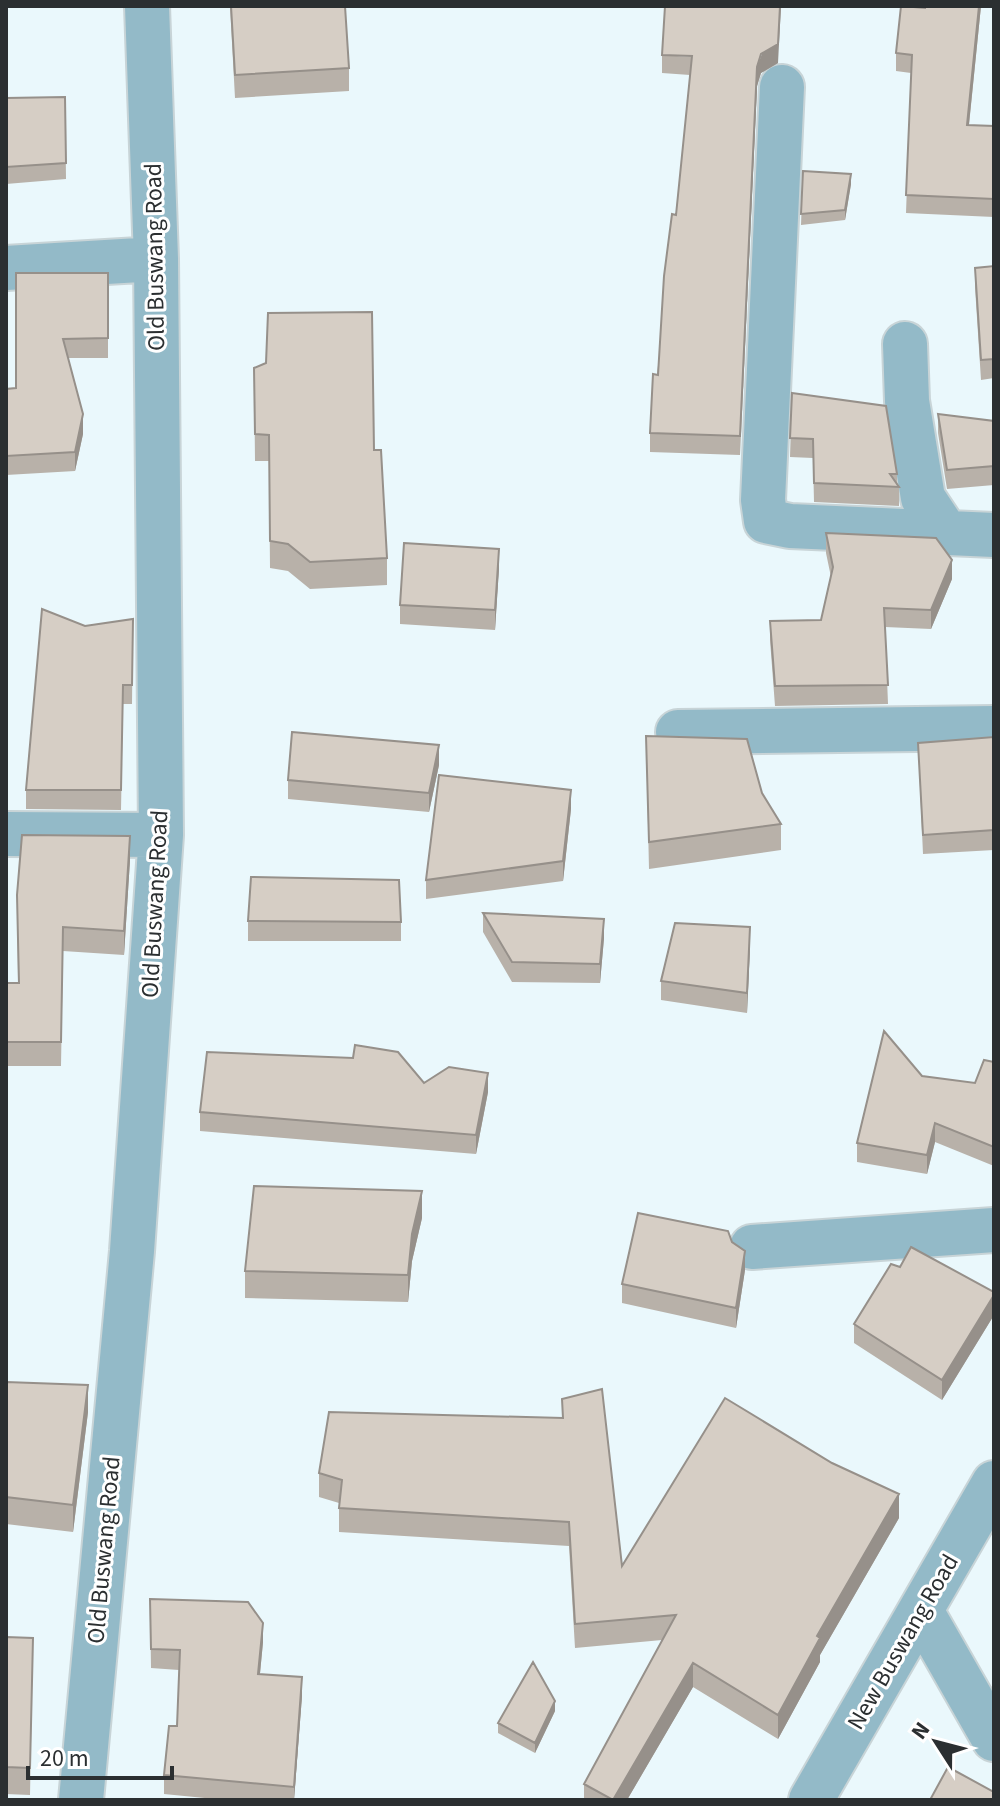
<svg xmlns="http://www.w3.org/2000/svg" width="1000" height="1806" viewBox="0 0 1000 1806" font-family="'Source Sans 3',sans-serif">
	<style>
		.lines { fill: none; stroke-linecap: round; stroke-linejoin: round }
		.minor-casing { stroke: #c8d4d7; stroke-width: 48 }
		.tertiary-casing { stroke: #c8d4d7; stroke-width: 48 }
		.minor { stroke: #93bac8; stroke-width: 44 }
		.tertiary { stroke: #93bac8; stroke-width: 44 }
		.wall { fill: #b8b1a9 }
		.shaded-wall { fill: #96908a }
		.building { fill: #d6cec5; stroke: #96908a; stroke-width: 2 }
		.labels { text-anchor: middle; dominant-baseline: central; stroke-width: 6; stroke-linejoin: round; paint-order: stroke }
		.street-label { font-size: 24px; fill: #2b2f31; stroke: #fff }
	</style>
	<rect width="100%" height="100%" fill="#eaf8fc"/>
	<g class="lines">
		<defs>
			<path id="minor" d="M782,87l-19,413 3,21 24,5 204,9
				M6,268l150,-9
				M905,344l2,57 16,97 22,33
				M678,732l316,-4
				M6,834l155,1
				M752,1247l242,-17
				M81,1800l51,-549 29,-416 -5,-576 -9,-253"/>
			<path id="tertiary" d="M921,1611l73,128
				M811,1800l183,-317"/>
		</defs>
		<use href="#minor" class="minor-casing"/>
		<use href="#tertiary" class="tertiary-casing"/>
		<use href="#minor" class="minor"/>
		<use href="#tertiary" class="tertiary"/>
	</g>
	<path class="wall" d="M230,6h115l4,62v23l-114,7z
		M925,6h56l-12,119 25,1v91l-88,-4 5,-140 -15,-2v-18z
		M662,55l116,8 -17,10 -4,13 -17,369 -90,-3v-19l26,-218 14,-140 -28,-2z
		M65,97l1,82 -60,5v-86z
		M803,171l48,13 -6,36 -44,5z
		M994,266v112l-13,2 -6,-93v-19z
		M108,273v85h-40l15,76 -8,37 -69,4v-86l10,-1z
		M254,368l120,82 13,108v27l-77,4 -22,-18 -18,-3 -1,-107h-14z
		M792,393l105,81v10l2,3v19l-85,-4 -1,-44 -23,-1z
		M938,414l56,7v64l-47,4 -9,-56z
		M826,533l126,46 -21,50 -46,-2 3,77 -113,2 -5,-66v-19l51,-1 10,-43 -5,-24z
		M499,568l-4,62 -95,-6v-19z
		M133,619l-1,85h-9l-2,106 -95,-1v-19l59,-164z
		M646,736l116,57 19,31v26l-132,19z
		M994,737v113l-71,4 -5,-111z
		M439,765l-10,47 -141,-13v-19z
		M571,809l-8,72 -137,18v-19z
		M130,860l-6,95 -61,-4 -2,115h-55v-83h12l-1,-88z
		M483,913l121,25 -4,45 -88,-1 -29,-50z
		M248,921l153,1v19h-153z
		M750,946l-3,67 -86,-13v-19z
		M994,1062v104l-59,-24 -8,32 -70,-12v-19l65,-67 53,7z
		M424,1083l64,9 -12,62 -276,-23v-19z
		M422,1218l-10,43 -4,41 -163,-4v-27z
		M900,1267l94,25v23l-52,85 -88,-57v-19z
		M745,1270l-9,58 -114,-25v-19z
		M6,1382l82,30 -15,120 -67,-8z
		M562,1399l60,167 277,-48 -79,137v7l-42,77 -85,-52 -66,113h-43v-16l78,-144 -87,8 -6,-102 -230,-14v-29l-20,-6v-24l243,-55z
		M150,1599l113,43 -3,32 42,22 -8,104h-69l-61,-6v-19l13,-49 2,-56 -28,-2z
		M6,1637l27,1 -3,157 -24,-1z
		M555,1711l-20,42 -37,-20v-10z"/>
	<path class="shaded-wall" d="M780,6h1l-3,57 -17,10 -4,13 -17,369 17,-388z
		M979,6h2l-14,137v-18z
		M851,174v10l-6,36v-10z
		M83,414v20l-8,37v-19z
		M499,549v19l-4,62v-20z
		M952,560v19l-21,50v-19z
		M439,745v20l-10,47v-19z
		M571,790v19l-8,72v-20z
		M130,836v24l-6,95v-24z
		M604,919v19l-4,45v-19z
		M750,927v19l-3,67v-20z
		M488,1073v19l-12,62v-19z
		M935,1123v19l-8,32v-19z
		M422,1191v27l-10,43 -4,41v-27l4,-41z
		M745,1251v19l-9,58v-20z
		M994,1295v20l-52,85v-20z
		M88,1385v27l-15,120v-27z
		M899,1494v24l-79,137v7l-42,77v-24l39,-79z
		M263,1623v19l-5,51v-19z
		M693,1663v24l-66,113h-14z
		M302,1677v19l-8,104v-13z
		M555,1701v10l-20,42v-10z"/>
	<path class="building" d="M231,6h114l4,62 -114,7z
		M665,6h115l-2,38 -17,10 -4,13 -17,369 -90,-3 3,-59 5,1 6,-99 8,-62 4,1 16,-159 -30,-1z
		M901,6l24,2v-2h54l-12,119 27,1v73l-88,-4 6,-140 -16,-2z
		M65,97l1,66 -60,4v-69z
		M803,171l48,3 -6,36 -44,4z
		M994,266v93l-13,1 -6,-92z
		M16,273h92v65l-45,1 20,75 -8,38 -69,4v-67l10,-1z
		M372,312l2,138h7l6,108 -77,4 -22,-18 -18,-3 -1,-106 -14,-1 -1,-66 12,-5 2,-50z
		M792,393l94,13 11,68h-7l9,13 -85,-4 -1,-44 -23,-1z
		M938,414l56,7v45l-47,4z
		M826,533l110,5 16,22 -21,50 -47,-2 4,77 -113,1 -5,-65 51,-1 12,-53z
		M404,543l95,6 -4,61 -95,-5z
		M42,609l43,17 48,-7 -1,66h-9l-2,105h-95z
		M292,732l147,13 -10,48 -141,-13z
		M646,736l101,3 15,54 19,31 -132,18z
		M994,737v93l-71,5 -5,-92z
		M439,775l132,15 -8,71 -137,19z
		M22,835l108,1 -6,95 -61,-4 -2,115h-55v-59h13l-2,-88z
		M251,877l148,3 2,42 -153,-1z
		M483,913l121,6 -4,45 -88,-2z
		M675,923l75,4 -3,66 -86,-12z
		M884,1031l38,45 53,7 9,-23 10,2v85l-59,-24 -8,32 -70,-12z
		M355,1045l43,7 26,31 25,-16 39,6 -12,62 -276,-23 7,-60 146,6z
		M254,1186l168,5 -10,43 -4,41 -163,-4z
		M638,1213l90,18 4,11 13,9 -9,57 -114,-24z
		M911,1247l83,45v3l-52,85 -88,-56 37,-60 9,3z
		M6,1382l82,3 -15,120 -67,-8z
		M602,1389l20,177 103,-168 107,65 67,31 -82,142 3,2 -42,77 -85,-52 -80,137 -29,-16 92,-169 -101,9 -6,-102 -230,-14 3,-28 -23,-7 10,-61 234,6 -1,-19z
		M150,1599l98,3 15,21 -5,51 44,3 -8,110 -130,-12 5,-49h8l3,-76 -29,-1z
		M6,1637l27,1 -3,130 -24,-1z
		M533,1662l22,39 -20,42 -37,-20z
		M948,1767l46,25v8h-64z"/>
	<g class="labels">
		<g class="street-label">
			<text transform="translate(155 257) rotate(-91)">Old Buswang Road</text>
			<text transform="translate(155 904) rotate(-87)">Old Buswang Road</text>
			<text transform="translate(104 1550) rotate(-85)">Old Buswang Road</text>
			<text transform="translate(903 1642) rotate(-60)">New Buswang Road</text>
		</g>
	</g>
	<rect width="1000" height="1806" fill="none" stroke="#2b2f31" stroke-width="16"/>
	<g transform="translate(936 1742) rotate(306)" stroke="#ffffff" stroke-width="6" paint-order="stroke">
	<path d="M0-6L14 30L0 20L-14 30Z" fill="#2b2f31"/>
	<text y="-12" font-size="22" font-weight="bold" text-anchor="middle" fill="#2b2f31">N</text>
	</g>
	<path d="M28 1766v12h144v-12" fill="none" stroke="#2b2f31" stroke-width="4"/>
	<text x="40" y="1766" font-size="24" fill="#2b2f31" stroke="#ffffff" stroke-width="6" paint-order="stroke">20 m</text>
</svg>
